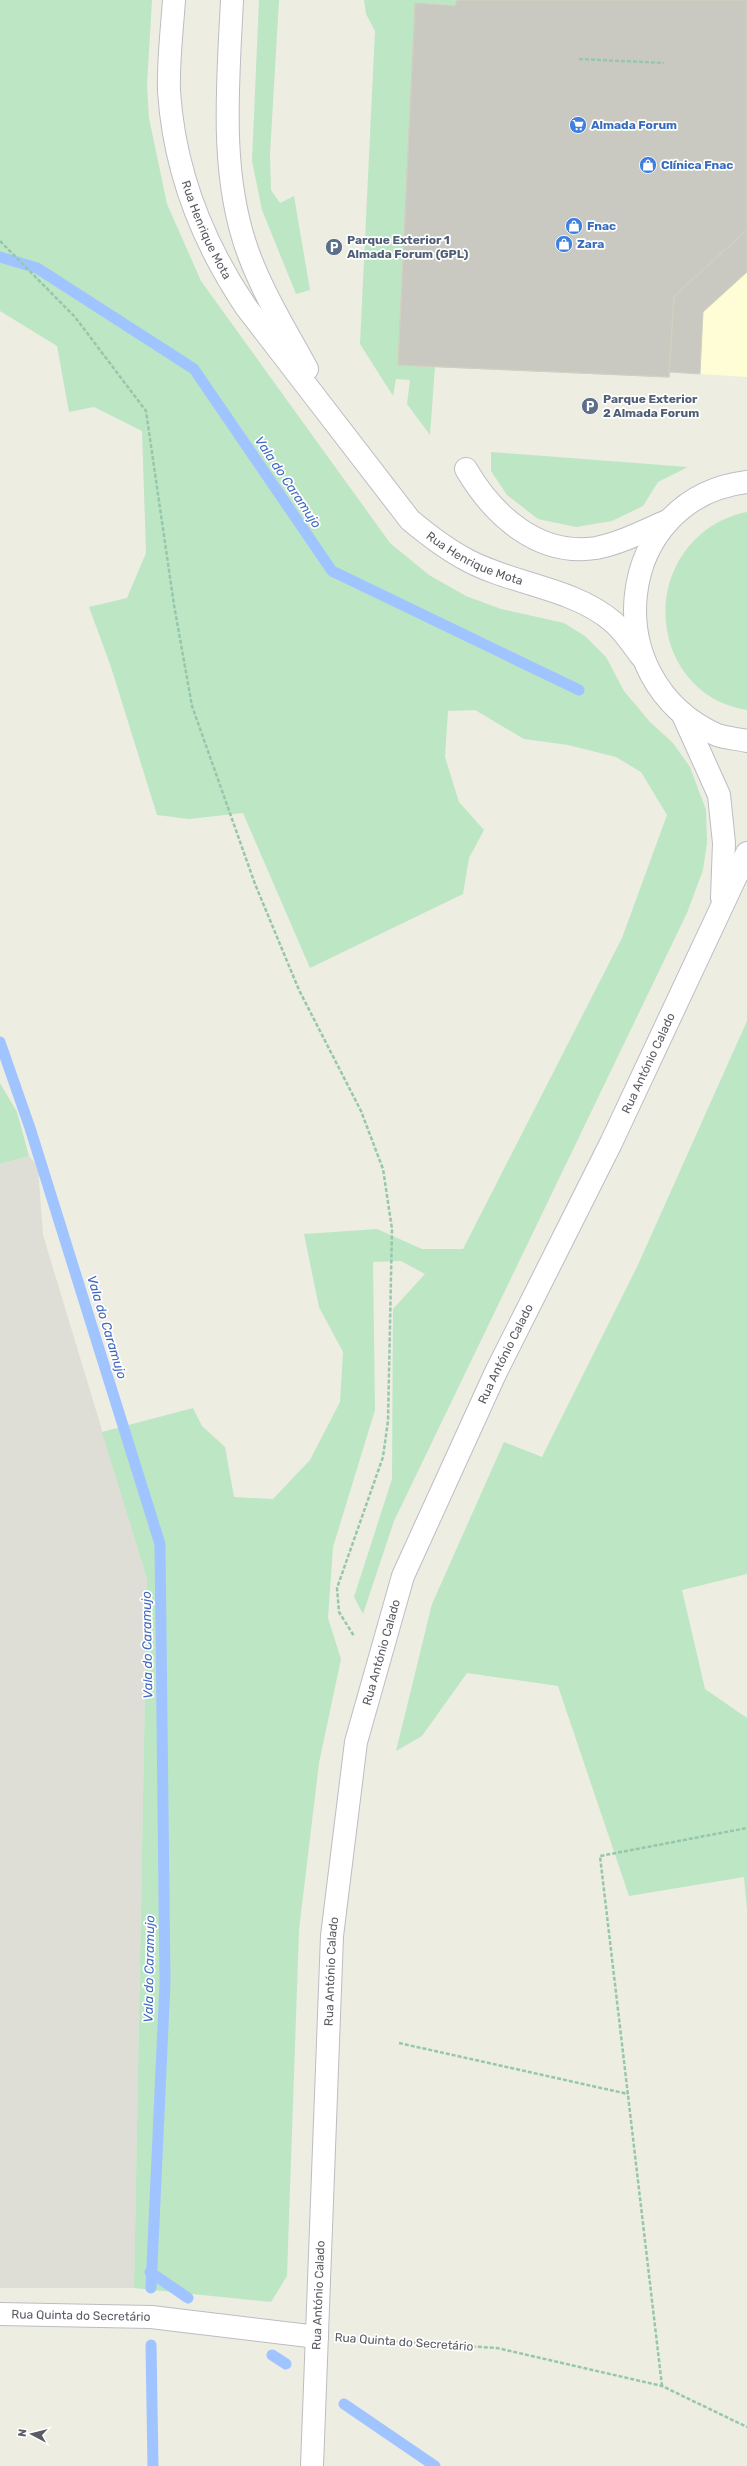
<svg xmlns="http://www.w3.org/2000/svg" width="747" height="2466" viewBox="0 0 747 2466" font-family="Rubik,sans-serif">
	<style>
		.commercial { fill: #fffdd5 }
		.industrial { fill: #deded6 }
		.green { fill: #bde6c5 }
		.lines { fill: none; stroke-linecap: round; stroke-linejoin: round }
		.stream { stroke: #a0c4ff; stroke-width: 11 }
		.building { fill: #cac9c1; stroke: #d2d0c0 }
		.minor-casing { stroke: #bcbdc4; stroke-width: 24 }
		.path { stroke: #96c7ad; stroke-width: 2.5; stroke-dasharray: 4 2; stroke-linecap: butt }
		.minor { stroke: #fff; stroke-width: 22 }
		.labels { text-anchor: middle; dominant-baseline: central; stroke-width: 3.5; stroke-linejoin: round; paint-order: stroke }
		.shop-label { font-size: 12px; font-weight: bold; fill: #366cbe; stroke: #fff; text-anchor: start }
		.street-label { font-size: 12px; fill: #5a5c63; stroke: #fff }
		.service-label { font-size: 12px; font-weight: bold; fill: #4e5e75; stroke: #fff; text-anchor: start }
		.water-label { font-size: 13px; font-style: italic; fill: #4068c5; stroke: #fff }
	</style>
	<rect width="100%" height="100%" fill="#edede2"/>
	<path class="commercial" d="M747,230v147l-78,-5z"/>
	<path class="industrial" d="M29,1156l9,11 5,68 104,344 -13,709h-134v-1124z"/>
	<path class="green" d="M0,0h152l-5,85 2,33 18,86 34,77 189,262 39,32 37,21 35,13 63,14 21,13 21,21 18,34 26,31 23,21 17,24 16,43 1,32 -4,28 -16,43 -293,608 -31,93 -9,-17 38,-118 1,-170 32,-35 -24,-13 -28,1 2,148 -42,137 -5,71 13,41 -22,104 -20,167 -12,346 -16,26 -137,-14 13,-709 -45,-147 91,-24 9,18 23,21 9,50 39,2 37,-39 30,-58 3,-50 -24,-45 -15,-73 73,-5 45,20h41l159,-311 45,-123 -26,-43 -25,-15 -48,-12 -44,-6 -49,-29 -27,1 -3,46 14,45 25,28 -15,28 -6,36 -153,74 -67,-155 -54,6 -32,-4 -46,-148 -22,-60 38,-9 19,-45 -4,-122 -48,-24 -25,5 -12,-66 -57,-35z
		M259,0h20l-9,154 1,36 9,13 14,-7 16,94 -14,4 -34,-84 -10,-49z
		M364,0h93l-2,6 -40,-3 -17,362 37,1 -5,69 -23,-31 3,-24 -14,-1 -3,17 -33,-52 15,-313 -9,-17z
		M491,452l197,15 -30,15 -15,24 -31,15 -36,6 -38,-8 -31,-24 -16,-24z
		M747,512v198c-85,-13 -109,-122 -46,-176 13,-11 29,-19 46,-22z
		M747,1021v553l-65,16 23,99 42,29v191l-3,-32 -115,19 -71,-210 -91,-13 -45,63 -26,15 36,-147 72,-162 38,15 95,-190z
		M0,1083l17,29 12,44 -29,8z"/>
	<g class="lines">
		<path class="stream" d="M0,257l37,11 157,101 138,202 247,119
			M0,1042l30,86 130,416 5,439 -14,305
			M150,2272l38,26
			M151,2345l2,121
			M272,2355l14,9
			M344,2404l91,62"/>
	</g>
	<path class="building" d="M457,0h290v230l-73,66 -5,81 -271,-12 17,-362 40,3z
		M457,0h290v230l-73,66 -5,81 -271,-12 17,-362 40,3z
		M747,230v42l-44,40 -3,62 -31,-2 5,-76z"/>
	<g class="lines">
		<defs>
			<g id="minor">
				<path id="s1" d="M174,0c-2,30 -6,61 -5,91 5,78 34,152 77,216l164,213c18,15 36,29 57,40 44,24 106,28 145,61 11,9 20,23 29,35"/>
				<path d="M232,0c-4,84 -13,175 17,255 15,40 38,77 58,114"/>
				<path d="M466,469c27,46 72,88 130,79 25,-5 48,-17 71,-27"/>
				<path d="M747,482c-133,16 -153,198 -30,253 9,3 21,4 30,6"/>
				<path d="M683,715l36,80 5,48 -2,55"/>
				<path id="s2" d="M0,2314l151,3 166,20"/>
				<path id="s3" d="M312,2466l20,-530 24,-194 47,-166 92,-202 116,-231 136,-290"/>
			</g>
		</defs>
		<use href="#minor" class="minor-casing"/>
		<path class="path" d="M579,59l85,4
			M0,241l75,76 71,94 28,194 18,101 63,178 44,106 62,121 22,58 9,60 -4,192 -5,36 -46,131 2,24 15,24
			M399,2043l229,51
			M346,2339l151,9 165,38 85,41
			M662,2386l-62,-530 147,-28"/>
		<use href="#minor" class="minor"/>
	</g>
	<defs>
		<symbol id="supermarket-disc" viewBox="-11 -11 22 22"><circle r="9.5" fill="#3f7fe0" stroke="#fff"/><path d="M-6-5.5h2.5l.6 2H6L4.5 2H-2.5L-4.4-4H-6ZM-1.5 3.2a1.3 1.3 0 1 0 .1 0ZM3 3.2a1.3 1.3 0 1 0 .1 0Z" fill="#fff"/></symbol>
		<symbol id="shop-disc" viewBox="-11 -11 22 22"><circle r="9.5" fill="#3f7fe0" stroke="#fff"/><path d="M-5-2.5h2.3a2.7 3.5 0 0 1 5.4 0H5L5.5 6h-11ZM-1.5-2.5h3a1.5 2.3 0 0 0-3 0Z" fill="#fff"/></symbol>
		<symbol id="parking-disc" viewBox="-11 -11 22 22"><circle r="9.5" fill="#5c6f8a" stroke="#fff"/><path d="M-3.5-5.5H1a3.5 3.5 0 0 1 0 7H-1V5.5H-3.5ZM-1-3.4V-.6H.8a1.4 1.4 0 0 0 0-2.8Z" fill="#fff"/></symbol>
	</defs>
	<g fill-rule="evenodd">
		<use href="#supermarket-disc" x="568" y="115" width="20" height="20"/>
		<use href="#shop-disc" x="638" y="155" width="20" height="20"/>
		<use href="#shop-disc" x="564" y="216" width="20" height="20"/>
		<use href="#shop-disc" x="554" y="234" width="20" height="20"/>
		<use href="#parking-disc" x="324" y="237" width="20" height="20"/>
		<use href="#parking-disc" x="580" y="396" width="20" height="20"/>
	</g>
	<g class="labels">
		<g class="shop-label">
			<text x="591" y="125">Almada Forum</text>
			<text x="661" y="165">Clínica Fnac</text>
			<text x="587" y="226">Fnac</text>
			<text x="577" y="244">Zara</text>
		</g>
		<g class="street-label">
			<text stroke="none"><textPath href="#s1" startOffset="236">Rua Henrique Mota</textPath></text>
			<text stroke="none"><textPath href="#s1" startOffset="668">Rua Henrique Mota</textPath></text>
			<text stroke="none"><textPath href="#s3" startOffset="1467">Rua António Calado</textPath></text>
			<text stroke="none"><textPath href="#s3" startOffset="1143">Rua António Calado</textPath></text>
			<text stroke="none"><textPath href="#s3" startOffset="819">Rua António Calado</textPath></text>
			<text stroke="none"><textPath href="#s3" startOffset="495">Rua António Calado</textPath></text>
			<text stroke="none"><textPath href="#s3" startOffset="171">Rua António Calado</textPath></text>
			<text stroke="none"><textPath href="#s2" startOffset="81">Rua Quinta do Secretário</textPath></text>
			<text transform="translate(404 2342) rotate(4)">Rua Quinta do Secretário</text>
		</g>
		<g class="service-label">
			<text x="347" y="240">Parque Exterior 1<tspan x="347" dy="14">Almada Forum (GPL)</tspan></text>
			<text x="603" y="399">Parque Exterior<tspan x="603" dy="14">2 Almada Forum</tspan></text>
		</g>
		<g class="water-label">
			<text transform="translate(288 482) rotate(56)">Vala do Caramujo</text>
			<text transform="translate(107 1327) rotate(73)">Vala do Caramujo</text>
			<text transform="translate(147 1645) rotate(-91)">Vala do Caramujo</text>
			<text transform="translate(149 1969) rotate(-89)">Vala do Caramujo</text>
		</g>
	</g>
	<g transform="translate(32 2434) rotate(277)" stroke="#ffffff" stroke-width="3" paint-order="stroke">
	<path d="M0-3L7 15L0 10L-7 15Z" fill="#5a5c63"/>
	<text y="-6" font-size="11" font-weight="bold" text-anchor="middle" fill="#5a5c63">N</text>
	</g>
</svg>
